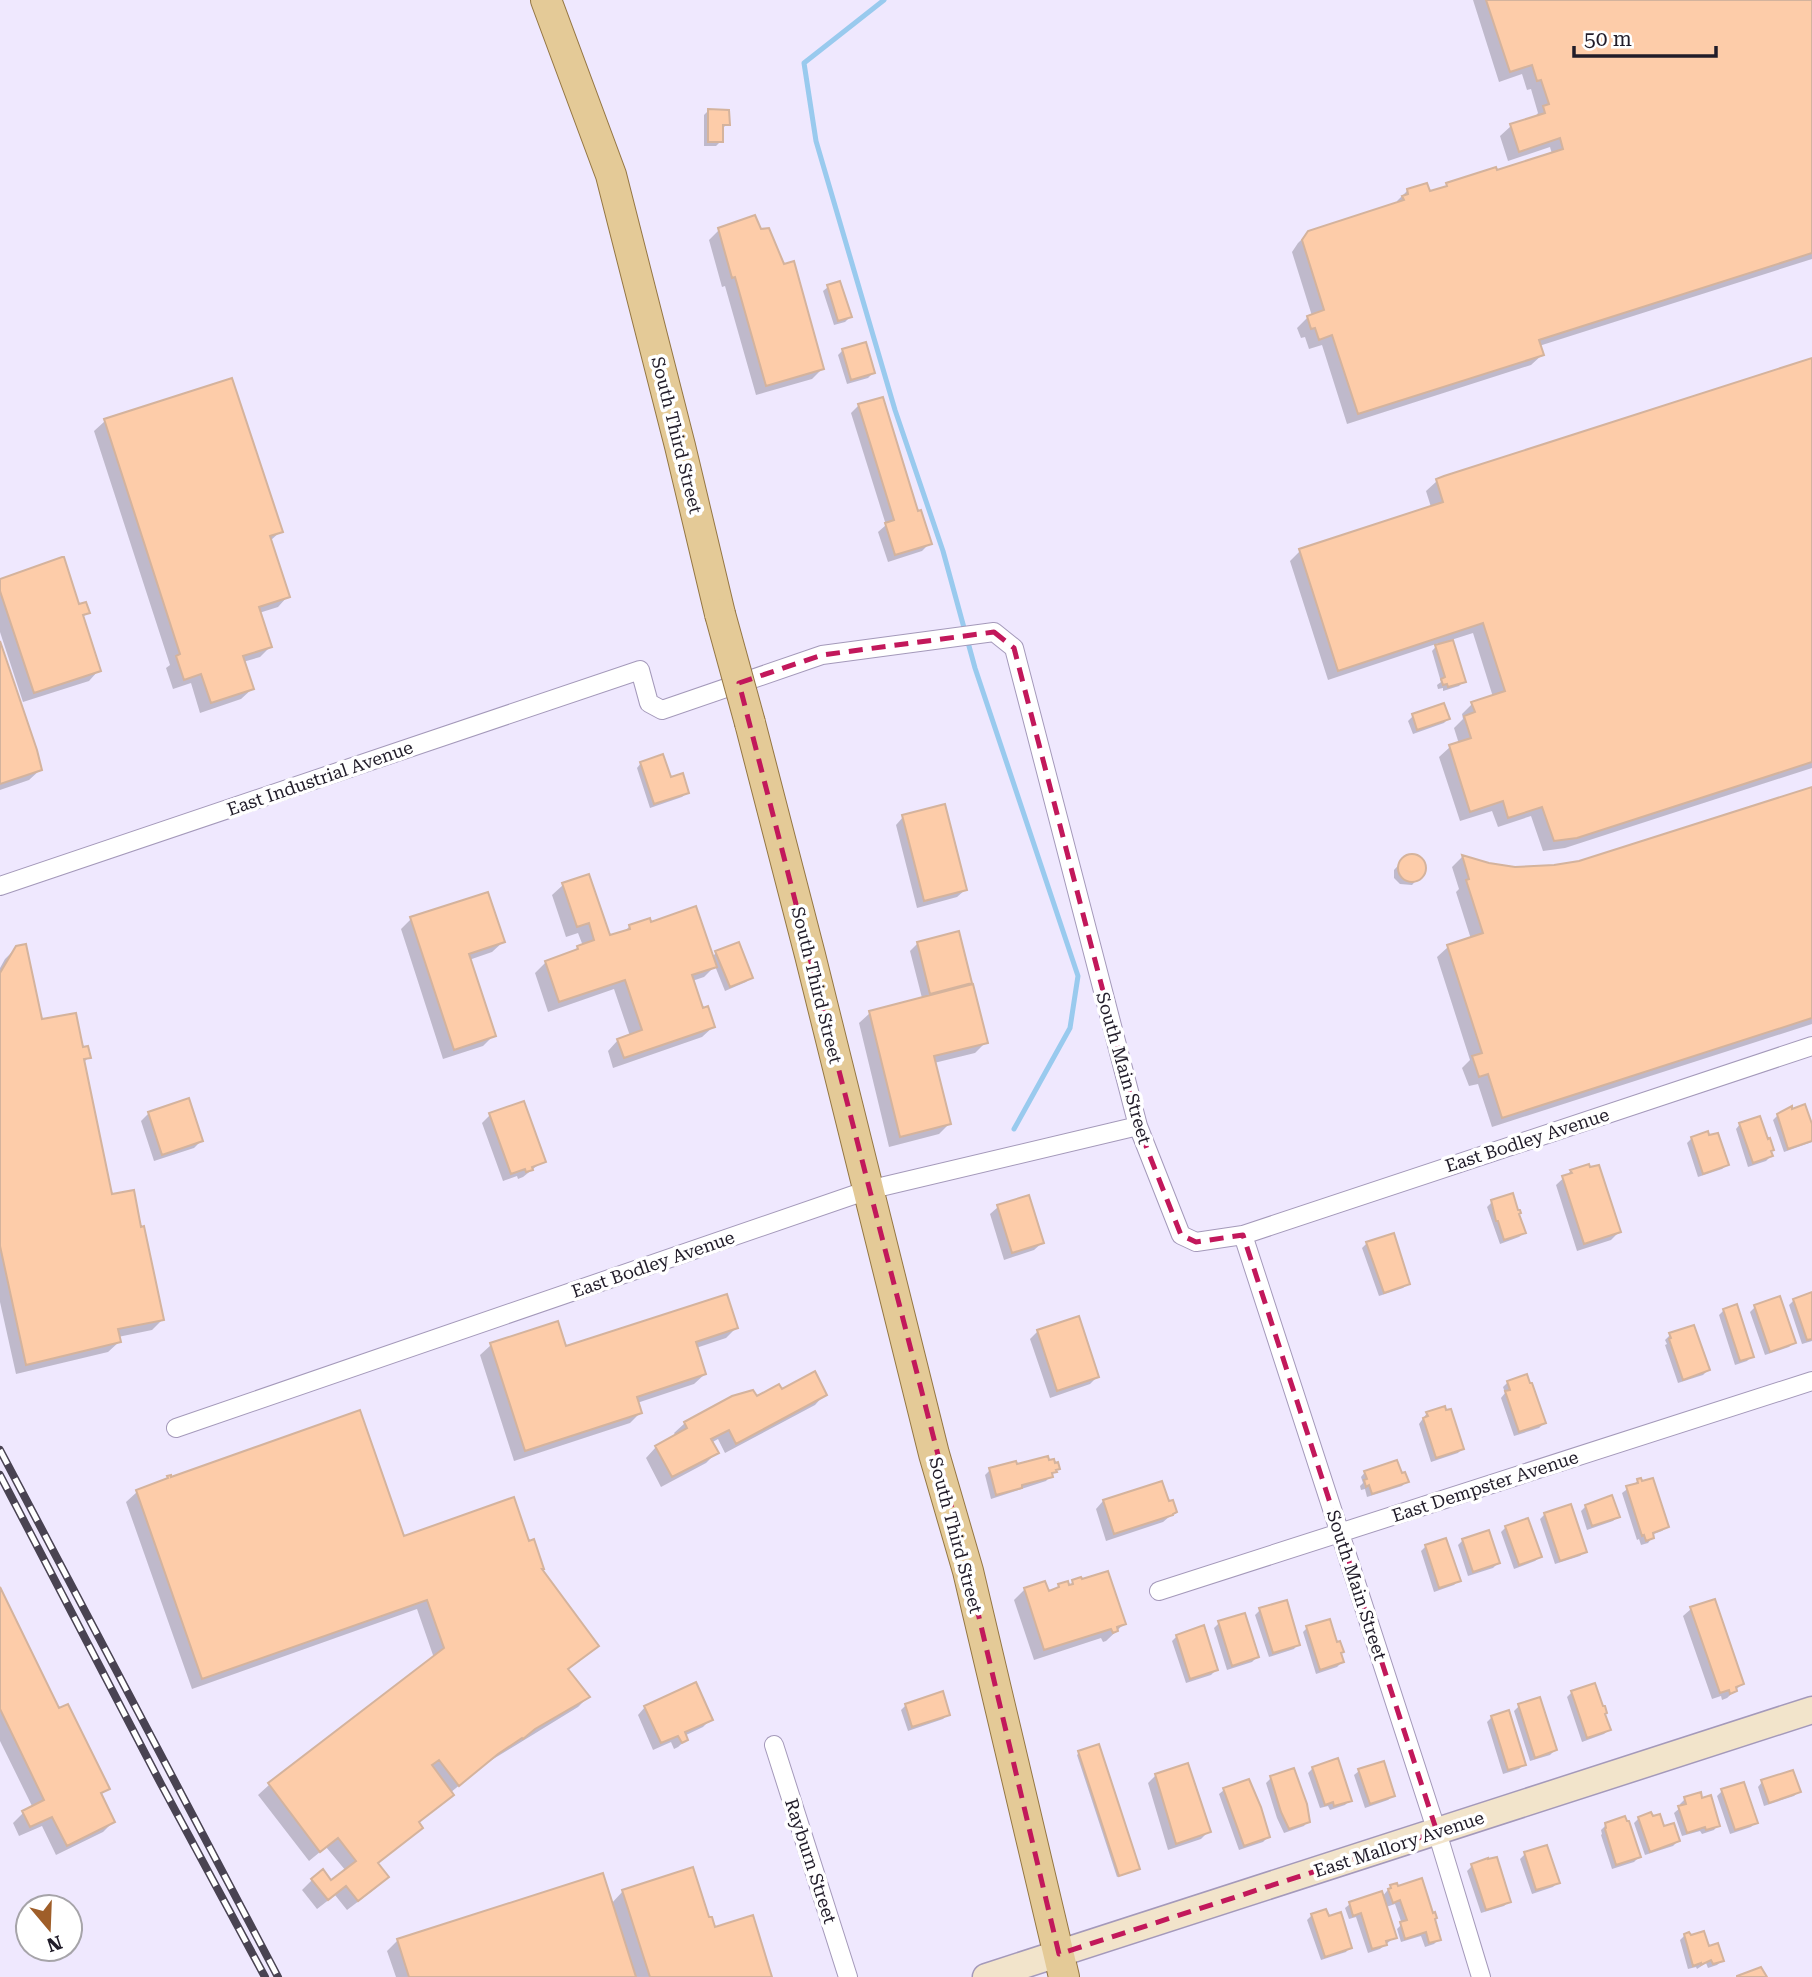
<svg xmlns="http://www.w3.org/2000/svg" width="1812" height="1977" viewBox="0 0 1812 1977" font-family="'Roboto Serif',serif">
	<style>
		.shadow { fill: #0003 }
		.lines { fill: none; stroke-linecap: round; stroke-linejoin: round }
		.stream { stroke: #99caee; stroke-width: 5 }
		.building { fill: #fdcca9; stroke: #d4b39d; stroke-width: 2 }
		.minor-casing { stroke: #a499ba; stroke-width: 20 }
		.secondary-casing { stroke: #a499ba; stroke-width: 29 }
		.primary-casing { stroke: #947643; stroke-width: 32 }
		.minor { stroke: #fff; stroke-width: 18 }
		.secondary { stroke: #f2e4cb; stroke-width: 26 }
		.primary { stroke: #e4ca97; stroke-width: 30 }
		.rail-casing { stroke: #494352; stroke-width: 8 }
		.rail { stroke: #fff; stroke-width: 5; stroke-dasharray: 16; stroke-linecap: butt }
		.primary-bridge-casing { stroke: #947643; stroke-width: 32; stroke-linecap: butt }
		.primary-bridge { stroke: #e4ca97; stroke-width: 30 }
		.marked { fill: none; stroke: #c2185b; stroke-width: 5; stroke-dasharray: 14 9; stroke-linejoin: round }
		.labels { text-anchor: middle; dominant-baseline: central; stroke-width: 7; stroke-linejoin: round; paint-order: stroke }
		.street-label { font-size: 18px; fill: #211c29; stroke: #fff }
	</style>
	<rect width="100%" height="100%" fill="#efe8fe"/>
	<path class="shadow" d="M1473,0h339v259l-273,87 3,9 -11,10 -184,59 -25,-79 -13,4 -4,-12 -4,1 -4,-10 11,-11 4,-1 -20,-64 6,-9 11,-11 89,-29 -1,-2 10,-10 22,3 13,-5 5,-4 49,-12 56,-19 -2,-7 -42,14 -8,-25 11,-10 23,-8 4,-5 -7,-24 -4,1 -5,-16 -23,8z
		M708,111l20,13 -7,5v12l-5,5h-12v-31z
		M719,230l103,139 -10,10 -56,16 -31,-109 -3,1 -13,-47z
		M828,287l22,30 -5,5 -11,3 -11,-34z
		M843,350l30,23 -5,5 -21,6 -9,-29z
		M1812,359v409l-247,80 -22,3 -12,-35 -33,11 -6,-16 -32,10 -21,-64 11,-10 9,-3 -5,-16 9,-9 -1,-5 10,-10 21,-7 -20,-64 -22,7 13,41 -5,5 -16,5v-3l-5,1 -1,-4 4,-3 -9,-31 7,-8 -111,37 -38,-119 10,-10 131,-44 -5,-16 11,-10z
		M859,405l58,108 13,30 -8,8 -34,11 -10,-30 8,-7 -35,-112z
		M105,421l176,110 -11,10 18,55 -10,11 -19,6 11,34 -10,10 -17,5 9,27 -11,10 -41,14 -9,-30 -18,6 -7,-21 4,-3 -76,-234z
		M0,581l88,31 -6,6 17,52 -10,11 -66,21 -23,-70z
		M0,646l40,124 -11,10 -29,10z
		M1413,716l35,3 -4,4 -31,11 -5,-13z
		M641,763l29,16 17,14 -5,4 -32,11 -13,-40z
		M1812,788v236l-320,103 -14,-43 -9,2 -7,-18 8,-8 -33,-103 11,-10 23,-8 -15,-47 3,-3 -7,-22 10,-10 27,7 26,4 39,-1 26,-5z
		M903,817l62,73 -8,7 -40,11 -21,-83z
		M1417,856l5,5 1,12 -11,12 -12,-1 -6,-6v-8l11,-12z
		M563,885l46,53 14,-5 7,-7 20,-2 62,33 4,-4 35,24 -5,5 -21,9 -10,-25 -11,11 -12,4 10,29 11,17 -11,10 -89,31 -5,-17 10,-11 12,-4 -16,-47 -66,23 -13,-39 11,-11 26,-9 6,-6 5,-1 -5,-13 -12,4 -14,-42z
		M411,919l92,23 -11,10 -23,8 25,75 -11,11 -40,13 -42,-130z
		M918,943l52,40 -5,5 21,54 -11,11 -41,10 15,61 -10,10 -50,13 -30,-124 11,-10 52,-15 -12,-47z
		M16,948l25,73 40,28 8,8 -6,6 28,134 51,123 -10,10 -34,7 1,5 -11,10 -92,22 -16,-72v-334l5,-9z
		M522,1103l21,58 -20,16 -5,2 -1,-3 -14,5 -21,-58 8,-8z
		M149,1113l52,28 -7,7 -40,13 -13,-40z
		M1778,1115l34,14v13l-28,10 -11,-32z
		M1740,1124l30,28 1,4 -5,5 -18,6 -12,-38z
		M1692,1138l35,27 -5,4 -24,8 -11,-34z
		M1571,1171l48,61 -8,8 -34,11 -21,-66z
		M1492,1202l32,31 -5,4 -19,7 -13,-37z
		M998,1207l44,36 -8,7 -30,10 -14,-46z
		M1367,1243l41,40 -5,5 -24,8 -17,-48z
		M1812,1294v47l-10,3 -13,-39 5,-5z
		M1755,1307l39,35 -5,5 -24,8 -15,-43z
		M1724,1310l28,46 -5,5 -12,4 -16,-50z
		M736,1328l-10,10 -30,10 9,26 -11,10 -57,19 3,10 -10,10 -116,38 -34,-106 11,-10 74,3z
		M1038,1331l59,46 -7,7 -40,14 -20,-59z
		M1670,1335l38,35 -5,5 -25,8 -13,-38 2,-1 -2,-4z
		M1508,1382l36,41 -5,5 -25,8 -13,-38 4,-5 -2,-6z
		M782,1392l43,2 -10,11 -90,48 -7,-14 -7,4 5,10 -10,10 -45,24 -15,-29 10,-11 20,-11 -2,-3 11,-10 71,-25z
		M1427,1413l35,36 -4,4 -27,9 -12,-38z
		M1048,1462l10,6 -12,13 -55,18 -6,-24 5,-5z
		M1365,1472l35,3 7,6 -5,5 -35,11 -2,-8 -4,1 -1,-4 3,-3 -2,-6z
		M165,1481l238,57 125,5 12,26 57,76 -30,25 21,27 -10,10 -93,57 -35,29 2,1 -11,11 -24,18 -7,15 -34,26 10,13 -10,11 -29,22 -12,-15 -18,14 -15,-19 10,-10 19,2 15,-11 -20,-24 -17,14 -51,-66 11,-10 165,-127 -17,-49 -225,80 -66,-187 11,-10z
		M1638,1481l29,46 -5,4 -11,4 1,3 -4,5 -7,2 -2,-6 -2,1 -15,-47z
		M1103,1501l65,2 7,9 -12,10 -57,19 -10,-32z
		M1586,1506l32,10 -5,5 -26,9 -6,-19z
		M1545,1514l40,37 -5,5 -25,8 -15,-45z
		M1506,1527l34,30 -5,4 -21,8 -13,-37z
		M1463,1540l35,23 -5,5 -25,8 -10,-31z
		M1426,1546l33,34 -5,5 -20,7 -13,-41z
		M1073,1582l51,42 -18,17 -3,1 -2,-4 -67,22 -20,-60 11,-11 23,4 6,-2 5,-6 9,2z
		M0,1591l59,119 48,79 -7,7 13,26 -10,10 -47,23 -14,-29 -23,10 -6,-13 10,-10 10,-5 -33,-67z
		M1691,1609l51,75 -15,14 -5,2 -1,-4 -9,3 -29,-83z
		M1260,1610l38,34 -4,5 -25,8 -14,-42z
		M1219,1623l38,34 -5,5 -25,8 -13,-42z
		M1307,1628l33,26 2,8 -5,5 -21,7 -13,-42z
		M1177,1636l39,34 -5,5 -25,8 -14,-42z
		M1572,1692l31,22 6,16 -5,4 -22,8 -15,-45z
		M1539,1700l16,50 -5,5 -20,6 -16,-50 5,-5z
		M906,1705l42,9 -5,5 -35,12 -7,-21z
		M645,1707l66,12 -8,8 -19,9 2,4 -8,7 -4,2 -3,-7 -18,8 -15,-35z
		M1492,1717l32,47 -5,5 -16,5 -16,-52z
		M1079,1753l59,116 -2,2 -19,6 -40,-122z
		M1313,1768l37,32 -5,5 -15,5 -2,-4 -8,2 -12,-35z
		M1359,1771l34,25 -5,4 -23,8 -11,-33z
		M1156,1775l53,56 -8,8 -33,11 -20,-67z
		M1271,1778l37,43 -4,5 -20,7 -7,-15 -11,-35z
		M1762,1782l37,9 -5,5 -30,10 -6,-19z
		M1224,1790l44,47 -5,5 -24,8 -20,-56z
		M1722,1791l34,31 -5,5 -21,7 -13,-38z
		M1685,1799l33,26 -4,5 -12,4 -2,-3 -18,5 -8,-23 7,-6 -1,-3z
		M1639,1818l24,10 15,13 -5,5 -28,9 -11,-32z
		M1606,1825l33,32 -5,5 -22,7 -11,-34 1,-1 -1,-4z
		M1546,1847l12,35 -5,5 -21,7 -12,-35 5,-5z
		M1472,1866l37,35 -5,5 -23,7 -14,-42z
		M1391,1886l42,33 6,20 -5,5 -9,3 -4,-11 -20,6 -4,-13 5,-5 -7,-20 -9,3 9,30 -15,12 -12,4 -12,-36 -7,2 -4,-11 5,-4 32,-7z
		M623,1891l85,29 6,9 56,48h-374l-9,-26 11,-11 213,-36z
		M1312,1915l38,32 -4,5 -25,8 -14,-40z
		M1685,1935l23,13 14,13 -5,4 -9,3 -2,-5 -9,6 -1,-2 -8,2 -8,-29z"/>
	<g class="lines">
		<path class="stream" d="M884,0l-80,63 12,78 79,269 48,141 32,117 103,308 -8,52 -56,101"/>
	</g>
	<path class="building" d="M1486,0h326v253l-273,87 5,15 -186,59 -26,-79 -13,5 -4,-12 -4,1 -4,-13 17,-6 -22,-70 6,-9 96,-31 -2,-4 6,-2 -1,-5 20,-6 3,8 17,-5 -1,-3 50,-16 1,3 66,-21 -3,-11 -41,14 -9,-28 35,-11 -2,-7 6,-2 -8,-24 -4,1 -5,-16 -22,7z
		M708,109l21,1 1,15h-7v17h-15z
		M755,215l6,14 8,-1 15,36 10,-3 30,108 -58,17 -31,-109 -3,1 -14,-50z
		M840,281l12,36 -14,4 -11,-36z
		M866,342l9,31 -24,7 -9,-31z
		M1812,358v404l-235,76 -23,3 -12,-34 -34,11 -5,-17 -33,11 -21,-67 22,-7 -7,-22 11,-4 -4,-10 34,-11 -22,-68 -145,48 -39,-122 144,-47 -7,-23 8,-3z
		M232,378l51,154 -13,4 20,61 -31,10 13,40 -29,9 11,33 -43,14 -10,-29 -17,6 -8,-24 4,-2 -76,-235z
		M883,397l35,114 3,-1 11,34 -37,11 -10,-32 9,-3 -36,-116z
		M62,557h2l15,47 7,-2 4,11 -7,2 18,56 -67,22 -34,-102v-12z
		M1453,640l13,42 -18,5 -1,-3 -4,1 -2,-6 4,-2 -10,-32z
		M0,641l37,109 5,20 -42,14z
		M1444,703l6,16 -33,11 -5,-16z
		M663,754l8,23 12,-4 6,20 -35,11 -14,-42z
		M1812,787v231l-310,100 -14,-44 -9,3 -7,-21 10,-3 -35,-108 36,-12 -17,-53 3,-1 -7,-24 27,8 26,4 39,-2 25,-4z
		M945,804l22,86 -43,11 -22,-86z
		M1398 868a14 14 0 1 1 28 0a14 14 0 1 1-28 0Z
		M589,874l21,61 20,-6 -1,-4 21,-7 1,4 45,-16 21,61 -25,8 11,33 5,-2 7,21 -91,31 -7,-19 25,-9 -17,-50 -66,22 -14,-41 33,-12 -1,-3 17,-6 -5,-17 -12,4 -15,-44z
		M488,892l17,50 -36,12 27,82 -42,14 -44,-133z
		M959,931l13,52 -42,11 -13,-52z
		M739,942l14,36 -23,9 -15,-36z
		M26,944l16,75 34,-6 7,34 5,-1 3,12 -7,1 28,135 22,-4 7,37 3,-1 20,94 -46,9 3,13 -95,23 -26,-119v-273l16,-27z
		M973,984l15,59 -54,13 17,68 -51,13 -31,-126z
		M189,1098l14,43 -41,14 -14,-43z
		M524,1101l22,61 -14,5 1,3 -7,2 -1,-3 -14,5 -22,-61z
		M1805,1104l7,20v17l-24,8 -11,-35 15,-8v3z
		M1760,1116l8,23 2,-1 4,12 -3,1 2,5 -20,7 -14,-40z
		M1708,1131l1,4 9,-2 11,32 -26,9 -12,-37z
		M1589,1164l1,3 9,-2 22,67 -37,12 -22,-68 10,-3 -2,-3z
		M1513,1193l5,17h2l1,3 -2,1 7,19 -22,7 -6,-19h-2l-5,-21z
		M1029,1195l15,48 -32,10 -15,-48z
		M1394,1233l16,51 -26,9 -18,-51z
		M1812,1292v47l-5,1 -14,-41z
		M727,1294l11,34 -42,14 10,32 -69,23 5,16 -117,38 -35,-108 68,-22 8,25z
		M1780,1296l16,47 -26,9 -16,-47z
		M1737,1304l17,53 -14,4 -17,-52z
		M1079,1316l20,61 -42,14 -20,-61z
		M1694,1325l16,45 -27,10 -14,-41 2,-1 -2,-5z
		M815,1371l12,24 -91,49 -7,-14 -18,9 8,14 -47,24 -17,-31 32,-18 -3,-6 48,-26 21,-6 4,6 22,-12 3,5z
		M1527,1374l3,9h2l14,40 -27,9 -14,-41 5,-1 -3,-9z
		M1445,1406l1,4 5,-1 13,40 -28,9 -13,-40 5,-2 -2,-4z
		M360,1410l44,126 110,-39 15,44 5,-2 10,30h-2l57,77 -31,23 22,28 -55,32 -12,10 -1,-1 -24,16 -39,32 -20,-26 -7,5 22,30 -35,27 4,6 -45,35 11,14 -31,24 -12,-15 -18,14 -17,-21 12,-10 8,11 25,-19 -18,-23 -18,14 -52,-69 176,-135 -17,-48 -225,79 -66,-189 32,-12 -1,-2 4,-1v2z
		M1048,1456l1,4 5,-1 1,4 3,-1 2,7 -4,1 1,2 -5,1 1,4 -31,8v3l-26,7 -7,-27 27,-7 1,3z
		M1397,1460l5,13 3,-1 4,10 -37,12 -3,-9 -3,2 -2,-7 3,-1 -3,-8z
		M1641,1478l1,3 11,-3 16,49 -16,6 1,5 -8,3 -2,-6 -2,1 -16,-50 12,-3 -1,-4z
		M1162,1481l7,20 4,-1 4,12 -4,2v1l-59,19 -11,-34z
		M1612,1495l8,22 -28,9 -7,-21z
		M1571,1504l16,48 -27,9 -16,-48z
		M1528,1518l14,39 -23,8 -14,-39z
		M1489,1530l11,33 -27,9 -11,-33z
		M1446,1538l15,43 -22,7 -14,-43z
		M1108,1571l18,53 -9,3 1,4 -5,2 -2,-4 -67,21 -20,-62 21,-7 4,10 10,-4 -1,-3 10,-3 1,4 4,-1 -1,-4 9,-3 1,2z
		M0,1587l59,121 9,-4 42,85 -9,4 14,29 -48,24 -15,-29 -22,10 -8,-16 22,-11 -44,-91z
		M1715,1599l29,85 -8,3 1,4 -7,3 -1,-4 -9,3 -30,-86z
		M1287,1600l13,45 -27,8 -14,-45z
		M1245,1613l14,44 -27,9 -14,-45z
		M1330,1619l7,23 3,-1 4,11 -3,1 3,9 -24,8 -14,-44z
		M1204,1625l14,45 -28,9 -14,-44z
		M696,1682l17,38 -28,12 3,8 -6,3 -4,-7 -17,7 -17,-37z
		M1595,1683l8,23h2l2,7 -2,1 6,16 -24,8 -16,-47z
		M943,1691l7,24 -38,12 -7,-23z
		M1540,1697l17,53 -22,8 -17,-54z
		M1509,1710l17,55 -18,5 -17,-54z
		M1099,1744l41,125 -21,7 -41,-125z
		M1338,1758l14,43 -18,5 -1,-4 -8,3 -13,-38z
		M1384,1761l11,35 -25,8 -12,-35z
		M1188,1763l23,69 -35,12 -21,-70z
		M1294,1768l13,36 3,18 -21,7 -8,-17 -11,-36z
		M1793,1770l8,22 -32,11 -8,-23z
		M1249,1779l12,28 9,30 -26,9 -21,-58z
		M1744,1782l14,41 -23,7 -14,-41z
		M1701,1792l1,6 9,-3 9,31 -14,4 -1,-3 -18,6 -9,-27 8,-2 -2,-7z
		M1651,1812l2,4 7,-2 4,12 10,-3 6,18 -30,11 -12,-35z
		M1625,1816l2,5h2l12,36 -25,8 -11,-36 1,-1 -1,-5z
		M1547,1845l13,38 -24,7 -12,-38z
		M1497,1857l14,45 -25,8 -15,-46 17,-6v1z
		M693,1867l16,50h3l3,10 38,-12 19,62h-122l-28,-87z
		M603,1873l33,104h-227l-12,-38z
		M1422,1878l11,35 2,-1 2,6 -2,1 6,21 -12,3 -3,-11 -21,7 -5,-17 7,-2 -7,-20 -7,3 -5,-14 3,-1 -1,-3 7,-2 1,3z
		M1382,1891l15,47 -11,3 1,4 -15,4 -11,-36 -8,3 -4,-14z
		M1326,1909l3,7 12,-4 11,36 -27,9 -14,-43z
		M1704,1931l5,15 9,-3 6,18 -11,3 -2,-4 -10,5v-2l-8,3 -9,-32 5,-2 2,3z
		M1761,1967l6,10h-30v-1z"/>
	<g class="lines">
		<defs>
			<path id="minor" d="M0,886l640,-216 9,33 13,7 160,-55 172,-23 20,16 124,478 43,109 15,7 47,-7 569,-189
				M1243,1235l194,597 44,145
				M176,1428l692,-238 270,-64
				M1159,1591l653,-210
				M774,1745l74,232"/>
			<path id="secondary" d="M986,1977l826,-267"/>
			<path id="primary" d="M546,0l65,175 69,271 40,168
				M750,723l60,232 124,499 34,117 96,406"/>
		</defs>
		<use href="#minor" class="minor-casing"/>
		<use href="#secondary" class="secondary-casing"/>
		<use href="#primary" class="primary-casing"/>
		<use href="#minor" class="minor"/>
		<use href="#secondary" class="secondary"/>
		<use href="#primary" class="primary"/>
		<defs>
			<path id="rail" d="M0,1450l278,527
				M0,1475l161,309 104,193"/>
		</defs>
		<use href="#rail" class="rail-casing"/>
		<use href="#rail" class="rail"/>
		<defs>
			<path id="primary-bridge" d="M720,614l30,109"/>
		</defs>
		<use href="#primary-bridge" class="primary-bridge-casing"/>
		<use href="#primary-bridge" class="primary-bridge"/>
	</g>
	<path class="marked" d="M994,632l20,16 124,478 43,109 15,7 47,-7 194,597 -378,122 -91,-383 -229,-888 83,-28z"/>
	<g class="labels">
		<g class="street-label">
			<text transform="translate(677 435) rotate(76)">South Third Street</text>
			<text transform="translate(320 778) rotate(-19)">East Industrial Avenue</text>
			<text transform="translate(817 985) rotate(76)">South Third Street</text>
			<text transform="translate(1124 1068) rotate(74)">South Main Street</text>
			<text transform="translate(1527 1140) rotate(-18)">East Bodley Avenue</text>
			<text transform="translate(653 1264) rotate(-19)">East Bodley Avenue</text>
			<text transform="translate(1485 1486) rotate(-18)">East Dempster Avenue</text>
			<text transform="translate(956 1535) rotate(75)">South Third Street</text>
			<text transform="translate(1357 1585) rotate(72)">South Main Street</text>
			<text transform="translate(1399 1844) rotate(-18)">East Mallory Avenue</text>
			<text transform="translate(811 1861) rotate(72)">Rayburn Street</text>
		</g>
	</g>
	<g transform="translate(49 1928) rotate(161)"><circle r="33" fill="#ffffff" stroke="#a6a4a9" stroke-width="2"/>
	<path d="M0-5L12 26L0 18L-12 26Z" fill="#9f5e29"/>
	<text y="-10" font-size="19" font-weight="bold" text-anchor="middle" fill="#211c29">N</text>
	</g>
	<path d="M1574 46v10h142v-10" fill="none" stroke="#211c29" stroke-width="3.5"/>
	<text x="1584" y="46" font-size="21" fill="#211c29" stroke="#ffffff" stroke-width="5" paint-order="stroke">50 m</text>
</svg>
